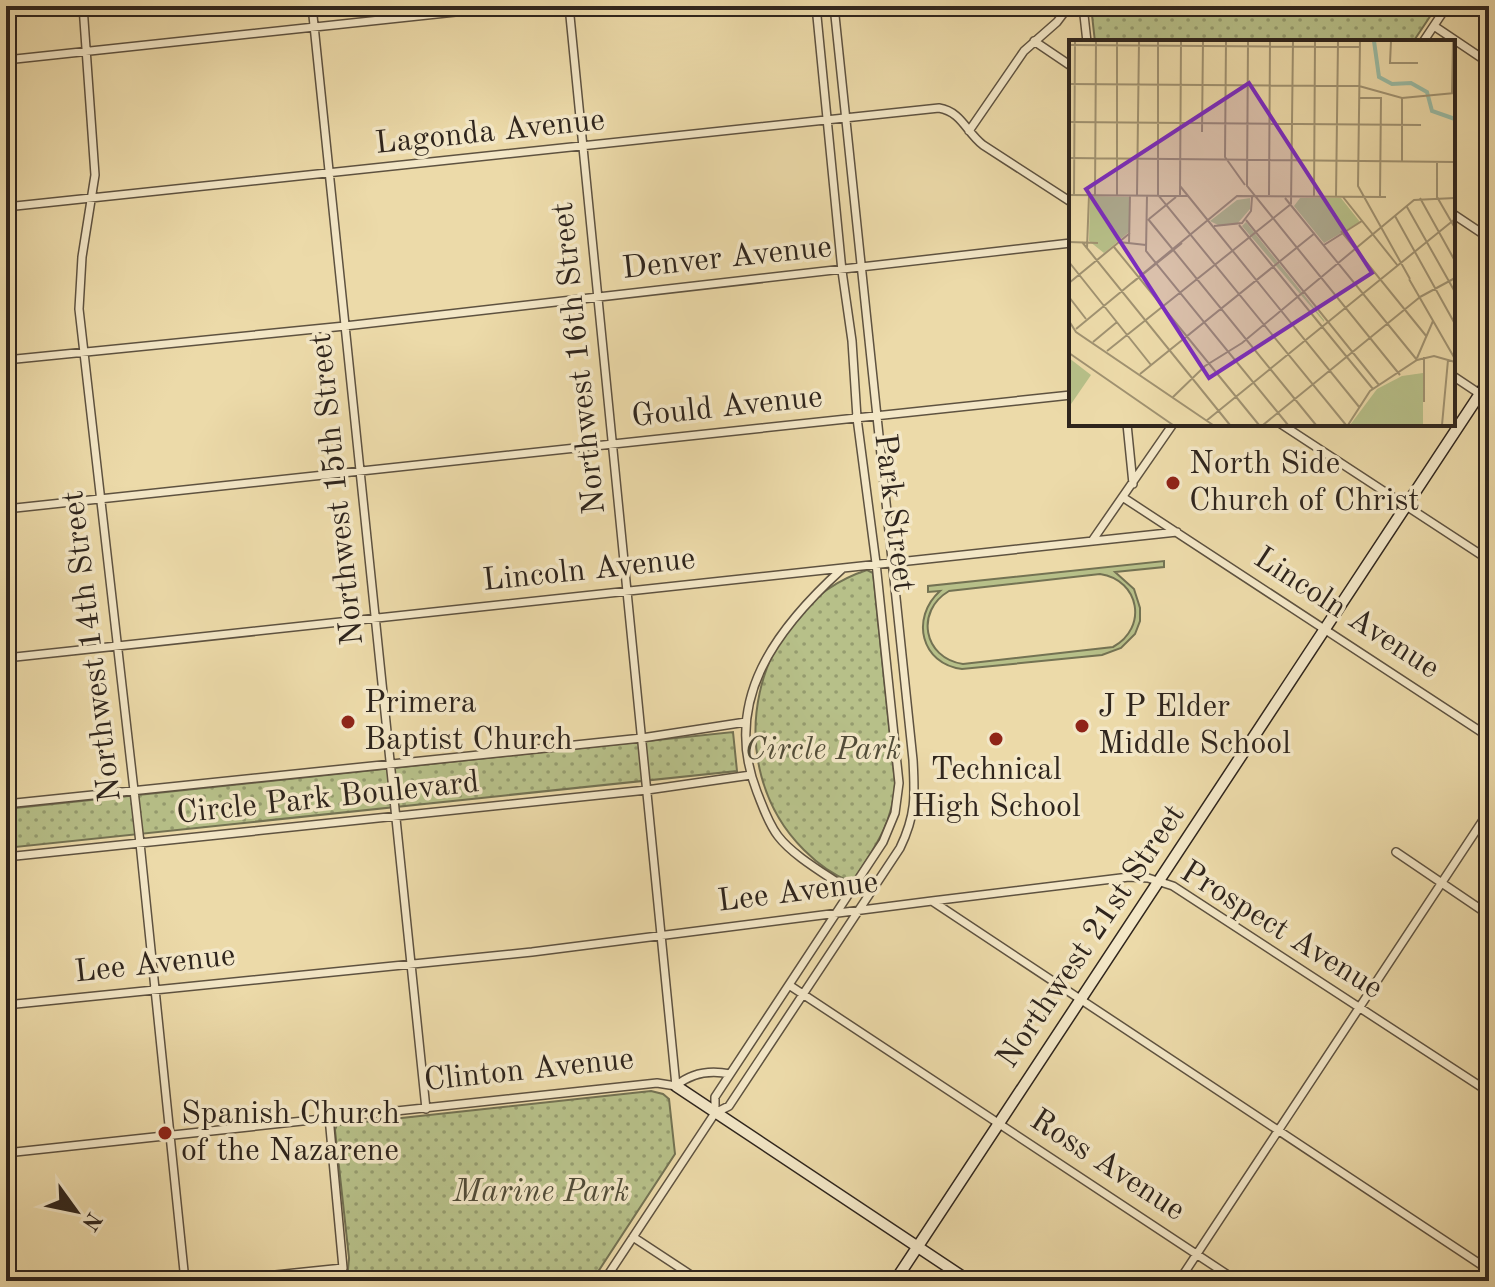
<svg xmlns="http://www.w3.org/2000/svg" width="1495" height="1287" viewBox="0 0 1495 1287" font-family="'Old Standard TT',serif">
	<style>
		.grass { fill: #b7c089; stroke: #737253; stroke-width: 2; fill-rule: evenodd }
		.park { fill: url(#park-dots); stroke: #737253; stroke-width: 2 }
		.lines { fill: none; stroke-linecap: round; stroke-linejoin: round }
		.street-casing { stroke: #5e5240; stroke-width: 10 }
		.secondary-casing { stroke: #2f251d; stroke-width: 13 }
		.street { stroke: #f3e7c7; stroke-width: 7 }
		.secondary { stroke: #f3e7c7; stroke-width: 10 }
		.poi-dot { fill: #8f2418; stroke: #f3e7c7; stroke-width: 3 }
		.labels { text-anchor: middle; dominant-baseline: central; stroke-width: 7; stroke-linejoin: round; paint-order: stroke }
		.street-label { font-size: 32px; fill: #2f251d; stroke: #f3e7c7 }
		.poi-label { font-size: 32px; fill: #2f251d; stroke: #f3e7c7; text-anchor: start }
		.park-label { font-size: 32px; font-style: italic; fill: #514c38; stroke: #f3e7c7 }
		.inset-river { fill: none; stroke: #9abba4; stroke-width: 4 }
		.inset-road { fill: none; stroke: #a09271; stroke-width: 2 }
		.view { fill: #7b2cbf; fill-opacity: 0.15; stroke: #7b2cbf; stroke-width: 4 }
		.inset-edge { fill: none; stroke: #2f251d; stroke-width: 4 }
	</style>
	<defs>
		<pattern id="park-dots" width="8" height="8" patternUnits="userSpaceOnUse" patternTransform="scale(2)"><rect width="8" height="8" fill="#b7c089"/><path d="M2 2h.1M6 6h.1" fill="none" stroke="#959c6f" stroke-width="1.8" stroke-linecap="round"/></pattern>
	</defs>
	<rect width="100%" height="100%" fill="#ecdaa9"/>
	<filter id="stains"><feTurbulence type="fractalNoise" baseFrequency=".0025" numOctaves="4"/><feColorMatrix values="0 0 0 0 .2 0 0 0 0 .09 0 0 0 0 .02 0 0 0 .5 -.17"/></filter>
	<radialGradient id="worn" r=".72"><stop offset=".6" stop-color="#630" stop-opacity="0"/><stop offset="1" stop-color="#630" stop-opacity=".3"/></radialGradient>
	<path class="grass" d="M1164,561v6l-49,5 19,17 6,19v13l-5,13 -14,14 -19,7 -140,14c-41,-5 -52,-51 -22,-78l-12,1v-6zM1100,574c40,6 48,54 13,73l-150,17c-40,-6 -48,-53 -14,-73z"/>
	<path class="park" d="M1091,6h346l-24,36h-318z
		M867,570l6,3 22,211c-2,38 -20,63 -40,94l-6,3c-16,-6 -33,-19 -45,-31 -86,-85 -53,-242 63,-280z
		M733,732l4,39 -731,77v-39z
		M651,1091l12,3 6,5 6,55 -83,127h-245l2,-23 -14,-128 2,-5z"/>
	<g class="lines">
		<defs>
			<path id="street" d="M83,6l12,169 -13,82 -3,52 61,534 45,438
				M312,6l114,1103
				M569,6l107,1080
				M1083,6l4,36
				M1434,26l55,37
				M1034,41l37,25
				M1423,42l24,-36
				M6,60l505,-54
				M969,131l55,-80 33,-29 12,-16
				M6,207l933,-99c23,4 27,24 44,37l88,57
				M1453,214l36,24
				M6,360l339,-34 726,-83
				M1453,376l36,24
				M1127,424l6,60
				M1281,424l208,136
				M1124,498l365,239
				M6,509l1065,-114
				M1092,541l81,-117
				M842,569c-65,59 -121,131 -85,223 6,15 11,31 21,44 16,21 51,40 73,56
				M6,658l1171,-126
				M6,804l636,-66 104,-16
				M1396,852l93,63
				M6,857l641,-67 104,-15
				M932,901l197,-24 19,1 25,8 316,206
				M789,985l448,296
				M6,1005l526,-53 400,-51 557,369
				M676,1086c15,-13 34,-16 54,-12
				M715,1113v-16l168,-255 12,-29 4,-30 -23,-220 -19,-145 -5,-77 -10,-70 -26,-265
				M329,1117l14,151 -2,13
				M6,1153l651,-70 19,3
				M633,1237l67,44
				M217,1281l126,-13
				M604,1281l111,-168 14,-7 171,-258c16,-33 15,-52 13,-88l-79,-754
				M1179,1281l310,-470
				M1486,1281l3,-4"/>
			<path id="secondary" d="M676,1086l293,195
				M895,1281l594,-901"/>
		</defs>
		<use href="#street" class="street-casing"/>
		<use href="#secondary" class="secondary-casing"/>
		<use href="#street" class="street"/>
		<use href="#secondary" class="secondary"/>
	</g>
	<g class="poi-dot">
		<circle cx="1173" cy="483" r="8"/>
		<circle cx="348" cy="722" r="8"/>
		<circle cx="1082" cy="726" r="8"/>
		<circle cx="996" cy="739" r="8"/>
		<circle cx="165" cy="1133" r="8"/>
	</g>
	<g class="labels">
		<g class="street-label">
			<text transform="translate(490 133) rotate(-6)">Lagonda Avenue</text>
			<text transform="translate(727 259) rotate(-6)">Denver Avenue</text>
			<text transform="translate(580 358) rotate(-96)">Northwest 16th Street</text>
			<text transform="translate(727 408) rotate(-6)">Gould Avenue</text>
			<text transform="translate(338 489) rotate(-96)">Northwest 15th Street</text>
			<text transform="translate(893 513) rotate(83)">Park Street</text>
			<text transform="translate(589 571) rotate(-6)">Lincoln Avenue</text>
			<text transform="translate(1346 614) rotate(33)">Lincoln Avenue</text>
			<text transform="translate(93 646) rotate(-97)">Northwest 14th Street</text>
			<text transform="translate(328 799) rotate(-6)">Circle Park Boulevard</text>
			<text transform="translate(798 893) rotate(-7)">Lee Avenue</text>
			<text transform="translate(1281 931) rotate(32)">Prospect Avenue</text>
			<text transform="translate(1092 937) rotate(-56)">Northwest 21st Street</text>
			<text transform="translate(155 965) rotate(-6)">Lee Avenue</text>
			<text transform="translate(529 1071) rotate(-6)">Clinton Avenue</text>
			<text transform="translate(1107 1166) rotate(33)">Ross Avenue</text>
		</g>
		<g class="poi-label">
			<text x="1189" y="465">North Side<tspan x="1189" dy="37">Church of Christ</tspan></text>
			<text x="364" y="704">Primera<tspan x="364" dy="37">Baptist Church</tspan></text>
			<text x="1098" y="708">J P Elder<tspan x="1098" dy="37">Middle School</tspan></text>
			<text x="996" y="771" text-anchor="middle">Technical<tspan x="996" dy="37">High School</tspan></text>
			<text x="181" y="1115">Spanish Church<tspan x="181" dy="37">of the Nazarene</tspan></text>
		</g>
		<g class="park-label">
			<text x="823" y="751">Circle Park</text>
			<text x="541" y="1193">Marine Park</text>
		</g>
	</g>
	<g transform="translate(1069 40)">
		<rect width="386" height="386" fill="#ecdaa9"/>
		<path d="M0,318l22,17 -22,32z" fill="#b7c089"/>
		<path d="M354,333v52h-73l27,-36 25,-13z" fill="#b7c089"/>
		<path d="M21,156l39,1v35l-25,21 -15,-12zM181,158v11l-13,15 -17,2 -10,-5 27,-21zM231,158h41l19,24 -36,21 -30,-37zM177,182l78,98v2l-82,-96z" fill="#b7c089"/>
		<path class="inset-river" d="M305,1l5,36 13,7 19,-1 16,9 5,19 23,8"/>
		<path class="inset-road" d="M89,1v154l188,230M157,1l-1,116 20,28M179,1l-1,145 153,189M291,1l-2,145 52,93M322,1l-1,22h28M0,5l291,2M0,44l290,2M290,46l43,12 53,-5M383,53l1,-52M290,58h22l-1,99M0,82l352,3M133,92l1,-91M0,118l386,4M333,121v-63M368,122v35l18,31M111,146l180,222M0,155l119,1M5,155l1,-154M26,155l1,-154M48,155v-154M68,155l2,-154M78,155l-1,56 142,174M111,155l1,-154M200,155l1,-154M245,157l1,-156M267,157l2,-156M274,157l55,69M216,158l132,162M351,158l35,63M222,164l2,-163M338,167l48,85M326,176l60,108M79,179l168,206M80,179l27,-22M177,180l133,165M170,185l134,164M145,186l28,-3 9,-12 1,-14M272,191l86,106M0,202l29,1M13,202l148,183M50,202l27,3M60,204l1,-49M255,205l38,-24M45,207l145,178M18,208l2,-53M0,222l82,103M340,239l46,80M0,243l61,-50M63,243l50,-40M0,257l17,22M351,257l35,-19M0,281l7,11 137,93M7,289l161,-133 149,1M24,302l24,-20M38,311l184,-147M0,313l104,72M348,318l16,-37M71,334l175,-141M104,357l32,-31 37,-23 172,-143 41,-2M355,362v-45M137,381l249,-202M194,385l157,-128M279,385l22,-34 47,-31 17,-4 21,6M373,385l6,-65"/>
		<path class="view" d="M180,43l123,190 -163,105 -123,-189z"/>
		<rect width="386" height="386" class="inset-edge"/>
	</g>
	<rect width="1495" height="1287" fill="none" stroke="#ecdaa9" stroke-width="32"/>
	<rect x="8" y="8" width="1479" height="1271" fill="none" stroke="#2f251d" stroke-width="4"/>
	<rect x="16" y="16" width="1463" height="1255" fill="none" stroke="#2f251d" stroke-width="2"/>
	<g transform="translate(76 1211) rotate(123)" stroke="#f3e7c7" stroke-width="6" paint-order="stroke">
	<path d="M0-6L14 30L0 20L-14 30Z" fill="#2f251d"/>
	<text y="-12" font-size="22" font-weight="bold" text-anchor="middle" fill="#2f251d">N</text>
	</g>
	<rect width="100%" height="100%" filter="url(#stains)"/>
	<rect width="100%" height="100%" fill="url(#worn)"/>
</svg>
